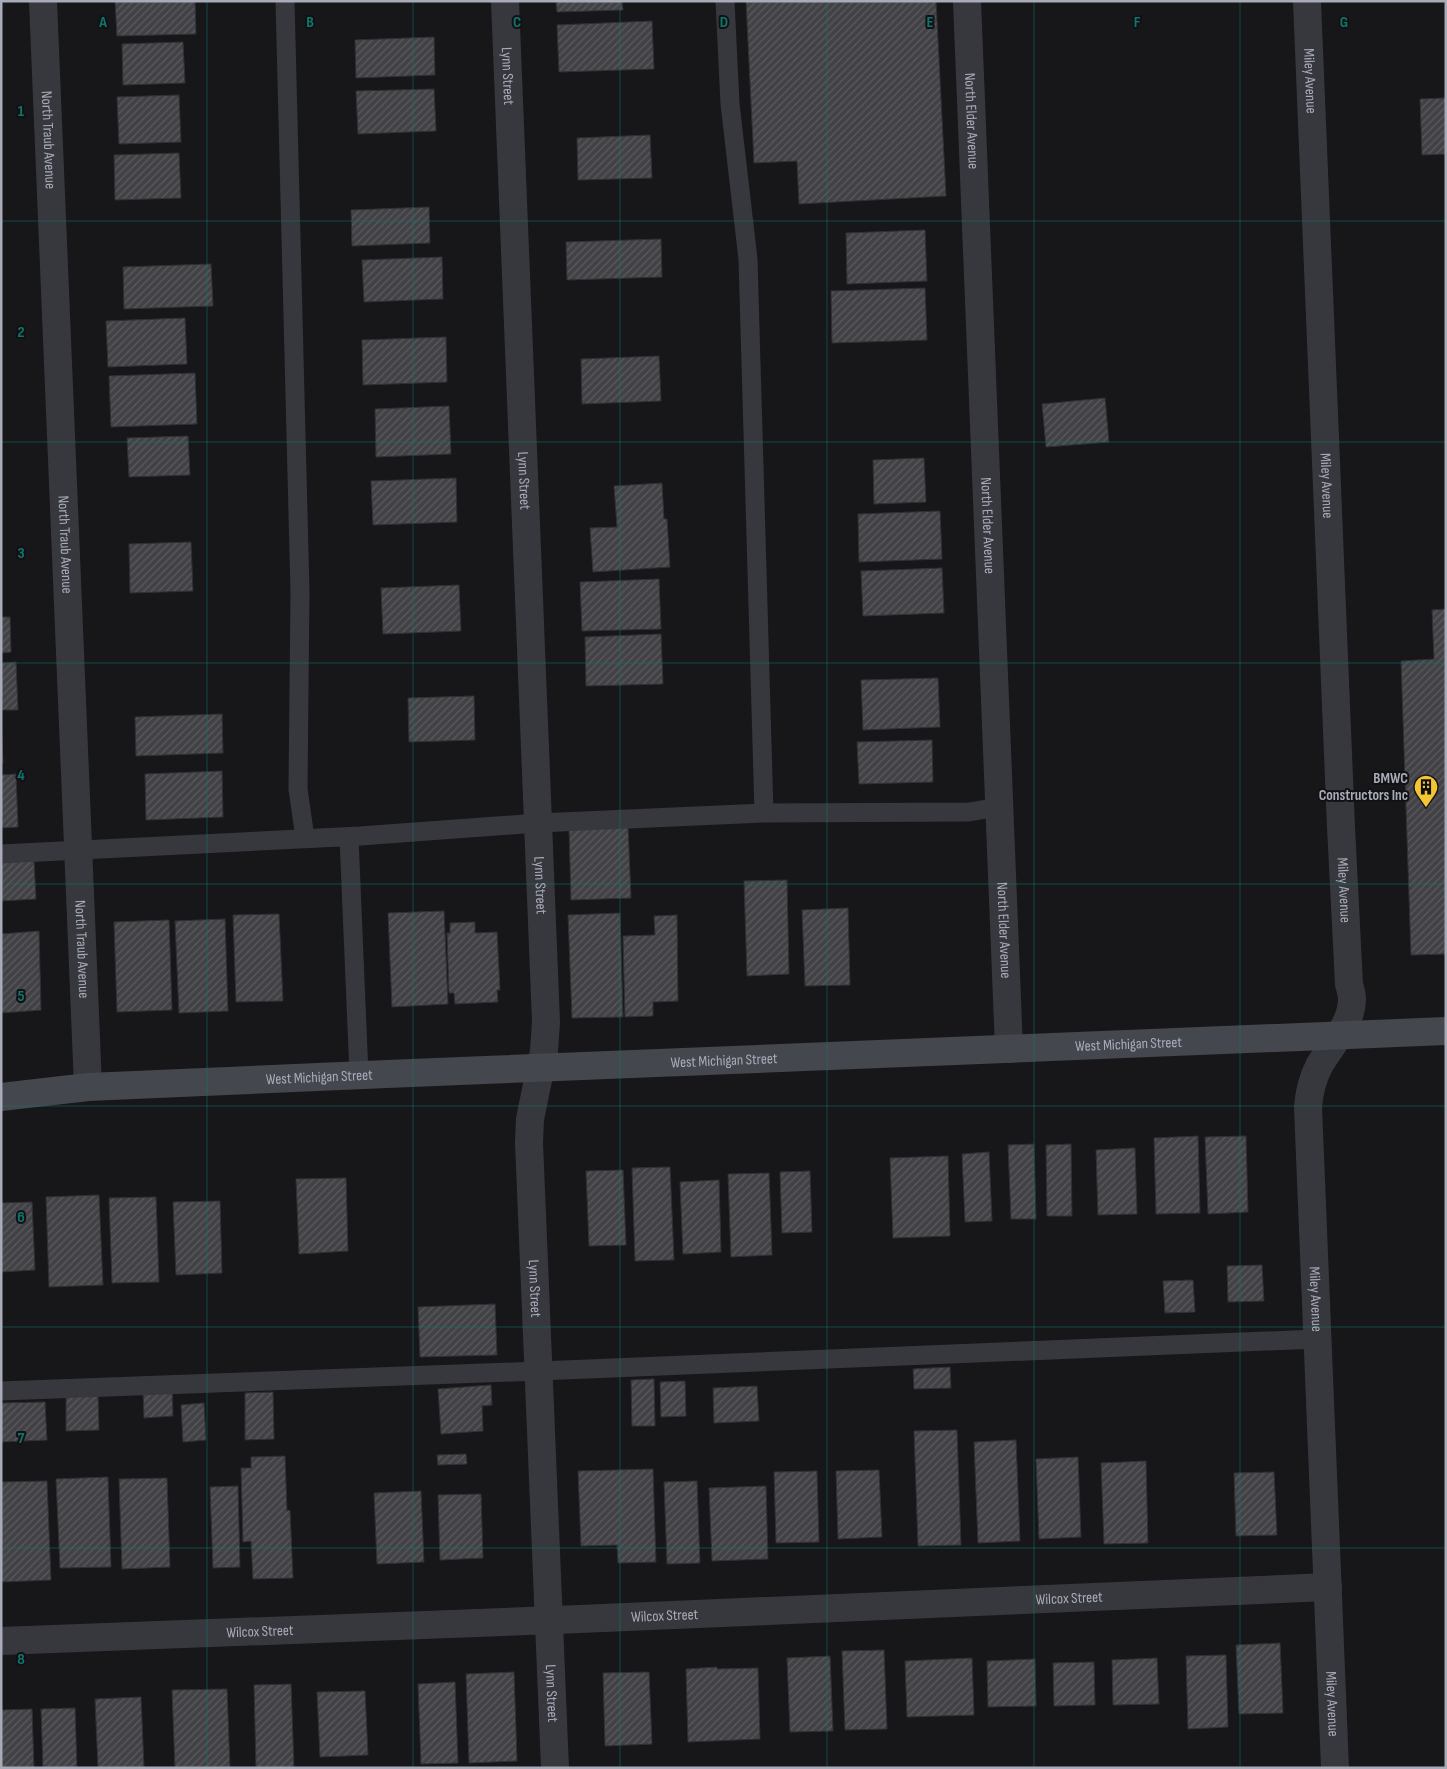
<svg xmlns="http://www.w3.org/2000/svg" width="1447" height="1769" viewBox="0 0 1447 1769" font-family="'Sofia Sans Condensed',sans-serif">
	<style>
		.building { fill: url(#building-hatch); stroke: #313035 }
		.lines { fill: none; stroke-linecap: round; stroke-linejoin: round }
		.service { stroke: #37383e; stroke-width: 19 }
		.minor { stroke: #37383e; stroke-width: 28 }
		.secondary { stroke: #45474e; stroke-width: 28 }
		.grid { fill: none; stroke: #0f766e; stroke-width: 1; stroke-opacity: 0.55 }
		.labels { text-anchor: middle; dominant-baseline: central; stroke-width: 4; stroke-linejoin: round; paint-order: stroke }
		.street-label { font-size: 15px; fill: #a8acb9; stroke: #121114 }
		.poi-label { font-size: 15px; font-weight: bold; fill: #a8acb9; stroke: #121114; text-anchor: end }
		.grid-label { font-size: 16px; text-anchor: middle; font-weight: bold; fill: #0f766e; stroke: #121114; stroke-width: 4; stroke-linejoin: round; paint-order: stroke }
	</style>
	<defs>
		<pattern id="building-hatch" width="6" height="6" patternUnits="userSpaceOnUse" patternTransform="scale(1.25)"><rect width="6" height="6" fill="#414146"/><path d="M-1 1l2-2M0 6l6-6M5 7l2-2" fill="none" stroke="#5a5a5f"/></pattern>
	</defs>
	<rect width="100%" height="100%" fill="#171619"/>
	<path class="building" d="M115,1h80l1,33 -79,2z
		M556,1h66l1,9 -66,2z
		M746,1h190l10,195 -147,8 -2,-43 -43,2z
		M652,21l2,48 -95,3 -2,-47z
		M434,37l1,38 -79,3 -1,-38z
		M183,42l2,41 -62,2 -1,-41z
		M434,89l2,42 -78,3 -2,-43z
		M179,95l2,47 -62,2 -2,-47z
		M1446,98v56l-24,1 -2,-56z
		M650,135l2,43 -74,2 -1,-42z
		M179,153l2,45 -66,2 -1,-45z
		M429,207l1,36 -78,3 -1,-36z
		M925,230l2,51 -80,3 -1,-51z
		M661,239l1,38 -95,3 -1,-38z
		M442,257l1,42 -79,3 -2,-42z
		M211,264l2,42 -89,3 -1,-42z
		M925,288l2,52 -95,3 -1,-52z
		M185,318l2,46 -79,3 -2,-46z
		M446,337l1,45 -84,3 -1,-45z
		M659,356l2,45 -79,3 -1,-45z
		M195,373l2,51 -86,3 -2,-51z
		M1105,398l4,44 -63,5 -4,-43z
		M449,406l2,48 -75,3 -1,-48z
		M188,436l2,39 -61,2 -2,-39z
		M924,458l2,44 -52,2 -1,-44z
		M456,478l1,44 -84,3 -2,-44z
		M662,483l2,36h3l3,48 -77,5 -3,-44 27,-1 -3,-41z
		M940,511l2,48 -83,3 -1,-48z
		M191,542l2,49 -63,2 -1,-49z
		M942,568l2,45 -81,3 -2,-45z
		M659,579l2,50 -79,2 -2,-49z
		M459,585l2,46 -78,3 -2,-46z
		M1446,609v345l-35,1 -10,-294 33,-2 -2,-49z
		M1,617h9l1,35 -10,1z
		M661,634l2,50 -77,2 -1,-49z
		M16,662l2,48h-17v-47z
		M938,678l2,49 -77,3 -2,-50z
		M474,696l1,44 -66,2 -1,-44z
		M222,714l1,39 -87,3 -1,-39z
		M1,719l2,44h-2z
		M932,740l1,42 -74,2 -2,-42z
		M222,771l1,46 -77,3 -1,-46z
		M16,774l2,53 -17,1v-53z
		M628,826l3,72 -60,2 -2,-72z
		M34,861l2,38 -35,2v-39z
		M787,880l2,94 -42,2 -3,-95z
		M848,908l2,77 -45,1 -3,-76z
		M444,911l4,93 -56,3 -4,-94z
		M620,913l3,104 -51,1 -4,-103z
		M279,914l4,87 -47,1 -3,-87z
		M677,915l1,86 -25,1v14l-28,1 -2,-81 32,-1 -1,-19z
		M225,919l3,92 -49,2 -4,-92z
		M169,920l3,90 -55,2 -3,-90z
		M475,922v11l22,-1 3,58h-3l1,12 -43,2 -1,-11h-5l-2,-60h3v-10z
		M39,931l2,79 -40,3v-79z
		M1198,1136l2,77 -44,1 -2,-76z
		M1246,1136l2,76 -40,2 -3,-77z
		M1034,1144l2,75h-25l-3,-74z
		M1071,1144l1,72h-25l-1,-71z
		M1135,1148l2,66 -39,1 -2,-65z
		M989,1152l3,69 -27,1 -3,-68z
		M948,1156l2,80 -57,2 -3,-80z
		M670,1167l4,93 -39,1 -3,-93z
		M623,1170l3,75 -37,1 -3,-75z
		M810,1171l2,61 -30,1 -2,-61z
		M769,1173l3,82 -41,2 -3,-83z
		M346,1178l2,73 -49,3 -3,-75z
		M719,1180l2,72 -38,2 -3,-72z
		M99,1195l4,90 -54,2 -3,-90z
		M156,1197l3,85 -47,1 -3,-85z
		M220,1201l2,72 -46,2 -3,-73z
		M32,1202l3,68 -34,2v-69z
		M1262,1265l2,36 -36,1 -1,-36z
		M1193,1280l2,32 -30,1 -2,-32z
		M495,1304l2,51 -77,2 -2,-50z
		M950,1367l1,21 -37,1 -1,-20z
		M654,1379l1,47h-23l-1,-46z
		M685,1381l1,35 -25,1 -1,-35z
		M491,1385l1,20 -10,1 1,25 -42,3 -3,-45z
		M757,1386l2,35 -45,2 -1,-35z
		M172,1388l1,28 -29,2 -1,-29z
		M273,1392l1,47 -29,1v-47z
		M98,1395l1,35 -33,1v-35z
		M45,1402l2,38 -46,2v-39z
		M204,1403l2,37 -23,2 -2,-37z
		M957,1430l4,115 -43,1 -4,-115z
		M1016,1440l4,101 -42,2 -4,-101z
		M466,1454l1,10 -29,1 -1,-10z
		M285,1456l2,55 3,-1 3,68 -40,1 -2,-38 -8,1 -2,-74h10v-11z
		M1078,1457l3,80 -42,2 -3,-80z
		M1146,1461l2,82 -44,1 -3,-81z
		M653,1469l3,93 -38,1 -1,-18 -36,1 -3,-75z
		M879,1470l3,67 -44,2 -2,-68z
		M817,1471l2,71 -43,1 -2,-71z
		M1274,1472l3,63 -41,1 -2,-63z
		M108,1477l3,90 -51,1 -4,-89z
		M167,1478l3,89 -48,2 -3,-90z
		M47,1481l4,99 -50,2v-100z
		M697,1481l3,82 -33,1 -3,-82z
		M238,1486l2,81 -27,1 -3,-81z
		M766,1486l2,73 -56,2 -3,-73z
		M421,1491l3,71 -47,2 -3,-71z
		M481,1494l2,64 -43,2 -2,-65z
		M1280,1643l3,70 -44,1 -3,-69z
		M884,1650l3,79 -42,1 -3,-79z
		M1226,1655l2,72 -40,2 -2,-73z
		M830,1656l3,75 -43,1 -3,-74z
		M972,1658l2,57 -67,2 -2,-56z
		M1157,1658l2,46 -46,1 -1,-45z
		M1035,1659l1,47 -48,1 -1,-46z
		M1094,1662l1,43 -41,1 -1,-43z
		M717,1667v2l41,-1 2,71 -72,3 -2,-73z
		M514,1672l3,89 -48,2 -3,-89z
		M649,1672l3,72 -47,2 -2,-73z
		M455,1682l3,81 -37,1 -3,-80z
		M291,1684l3,84h-38l-2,-83z
		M227,1689l3,79h-55l-3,-78z
		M365,1691l3,64 -48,2 -3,-65z
		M141,1697l3,71h-46l-3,-69z
		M75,1708l2,60h-34l-2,-59z
		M32,1709l2,59h-33v-58z"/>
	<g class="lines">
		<path class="service" d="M285,1l15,591 -2,197 7,49
			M725,1l5,103 18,155 16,554
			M349,837l10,238
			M1,854l359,-18 178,-13 226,-10 205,-1 30,-5
			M1,1391l538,-20 778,-32"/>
		<g class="minor">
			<path id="s1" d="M43,1l45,1086"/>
			<path id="s2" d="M505,1l41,1021 -2,29 -14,68 -1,24 26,625"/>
			<path id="s3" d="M967,1l42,1048"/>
			<path id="s4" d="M1307,1l34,826 8,157c1,4 3,10 3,15 0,25 -21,46 -33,67 -6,12 -10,27 -11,41l27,661"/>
			<path id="s5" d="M1,1641l579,-22 748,-32"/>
		</g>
		<path class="secondary" id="s6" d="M1,1097l87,-10 299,-13 1059,-43"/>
	</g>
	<path class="grid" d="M207,1v1767M413,1v1767M620,1v1767M827,1v1767M1034,1v1767M1240,1v1767M1,221h1445M1,442h1445M1,663h1445M1,884h1445M1,1106h1445M1,1327h1445M1,1548h1445"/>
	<defs>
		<symbol id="building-pin" viewBox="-11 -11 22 30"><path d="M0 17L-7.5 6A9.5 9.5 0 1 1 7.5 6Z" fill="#f4c533" stroke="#121114"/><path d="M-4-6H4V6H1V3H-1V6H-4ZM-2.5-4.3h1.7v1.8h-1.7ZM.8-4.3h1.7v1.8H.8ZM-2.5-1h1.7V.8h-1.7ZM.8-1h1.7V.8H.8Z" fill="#111"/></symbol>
	</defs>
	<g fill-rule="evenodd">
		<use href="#building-pin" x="1412" y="773" width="28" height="38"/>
	</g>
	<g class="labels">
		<g class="street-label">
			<text stroke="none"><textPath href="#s2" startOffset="75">Lynn Street</textPath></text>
			<text stroke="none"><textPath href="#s4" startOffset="80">Miley Avenue</textPath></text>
			<text stroke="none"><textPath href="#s3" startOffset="120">North Elder Avenue</textPath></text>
			<text stroke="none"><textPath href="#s1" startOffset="139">North Traub Avenue</textPath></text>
			<text stroke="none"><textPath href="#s2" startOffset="480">Lynn Street</textPath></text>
			<text stroke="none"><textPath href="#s4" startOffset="485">Miley Avenue</textPath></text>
			<text stroke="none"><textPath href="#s3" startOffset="525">North Elder Avenue</textPath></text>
			<text stroke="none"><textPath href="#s1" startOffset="544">North Traub Avenue</textPath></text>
			<text stroke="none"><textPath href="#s2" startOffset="885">Lynn Street</textPath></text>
			<text stroke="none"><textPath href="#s4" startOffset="890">Miley Avenue</textPath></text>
			<text stroke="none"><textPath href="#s3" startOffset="930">North Elder Avenue</textPath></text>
			<text stroke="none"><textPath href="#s1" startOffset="949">North Traub Avenue</textPath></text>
			<text stroke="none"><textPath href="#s6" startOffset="1129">West Michigan Street</textPath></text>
			<text stroke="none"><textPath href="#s6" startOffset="724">West Michigan Street</textPath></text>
			<text stroke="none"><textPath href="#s6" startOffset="319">West Michigan Street</textPath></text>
			<text stroke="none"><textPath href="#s2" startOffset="1290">Lynn Street</textPath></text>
			<text stroke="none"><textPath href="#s4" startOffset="1310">Miley Avenue</textPath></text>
			<text stroke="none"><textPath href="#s5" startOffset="1069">Wilcox Street</textPath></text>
			<text stroke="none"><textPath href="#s5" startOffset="664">Wilcox Street</textPath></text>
			<text stroke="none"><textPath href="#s5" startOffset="259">Wilcox Street</textPath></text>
			<text stroke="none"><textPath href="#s2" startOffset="1695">Lynn Street</textPath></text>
			<text stroke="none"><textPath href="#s4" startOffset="1715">Miley Avenue</textPath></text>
		</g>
		<g class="poi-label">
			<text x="1408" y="778">BMWC<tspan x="1408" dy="17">Constructors Inc</tspan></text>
		</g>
	</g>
	<g class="grid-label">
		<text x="103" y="27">A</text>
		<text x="310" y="27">B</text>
		<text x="517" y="27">C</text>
		<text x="724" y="27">D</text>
		<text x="930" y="27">E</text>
		<text x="1137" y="27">F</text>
		<text x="1344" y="27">G</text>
		<text x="21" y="116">1</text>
		<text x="21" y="337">2</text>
		<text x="21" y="558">3</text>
		<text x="21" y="780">4</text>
		<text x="21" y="1001">5</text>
		<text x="21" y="1222">6</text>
		<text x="21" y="1443">7</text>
		<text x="21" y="1664">8</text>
	</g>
	<rect width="1447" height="1769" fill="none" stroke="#a8acb9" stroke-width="5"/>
</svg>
